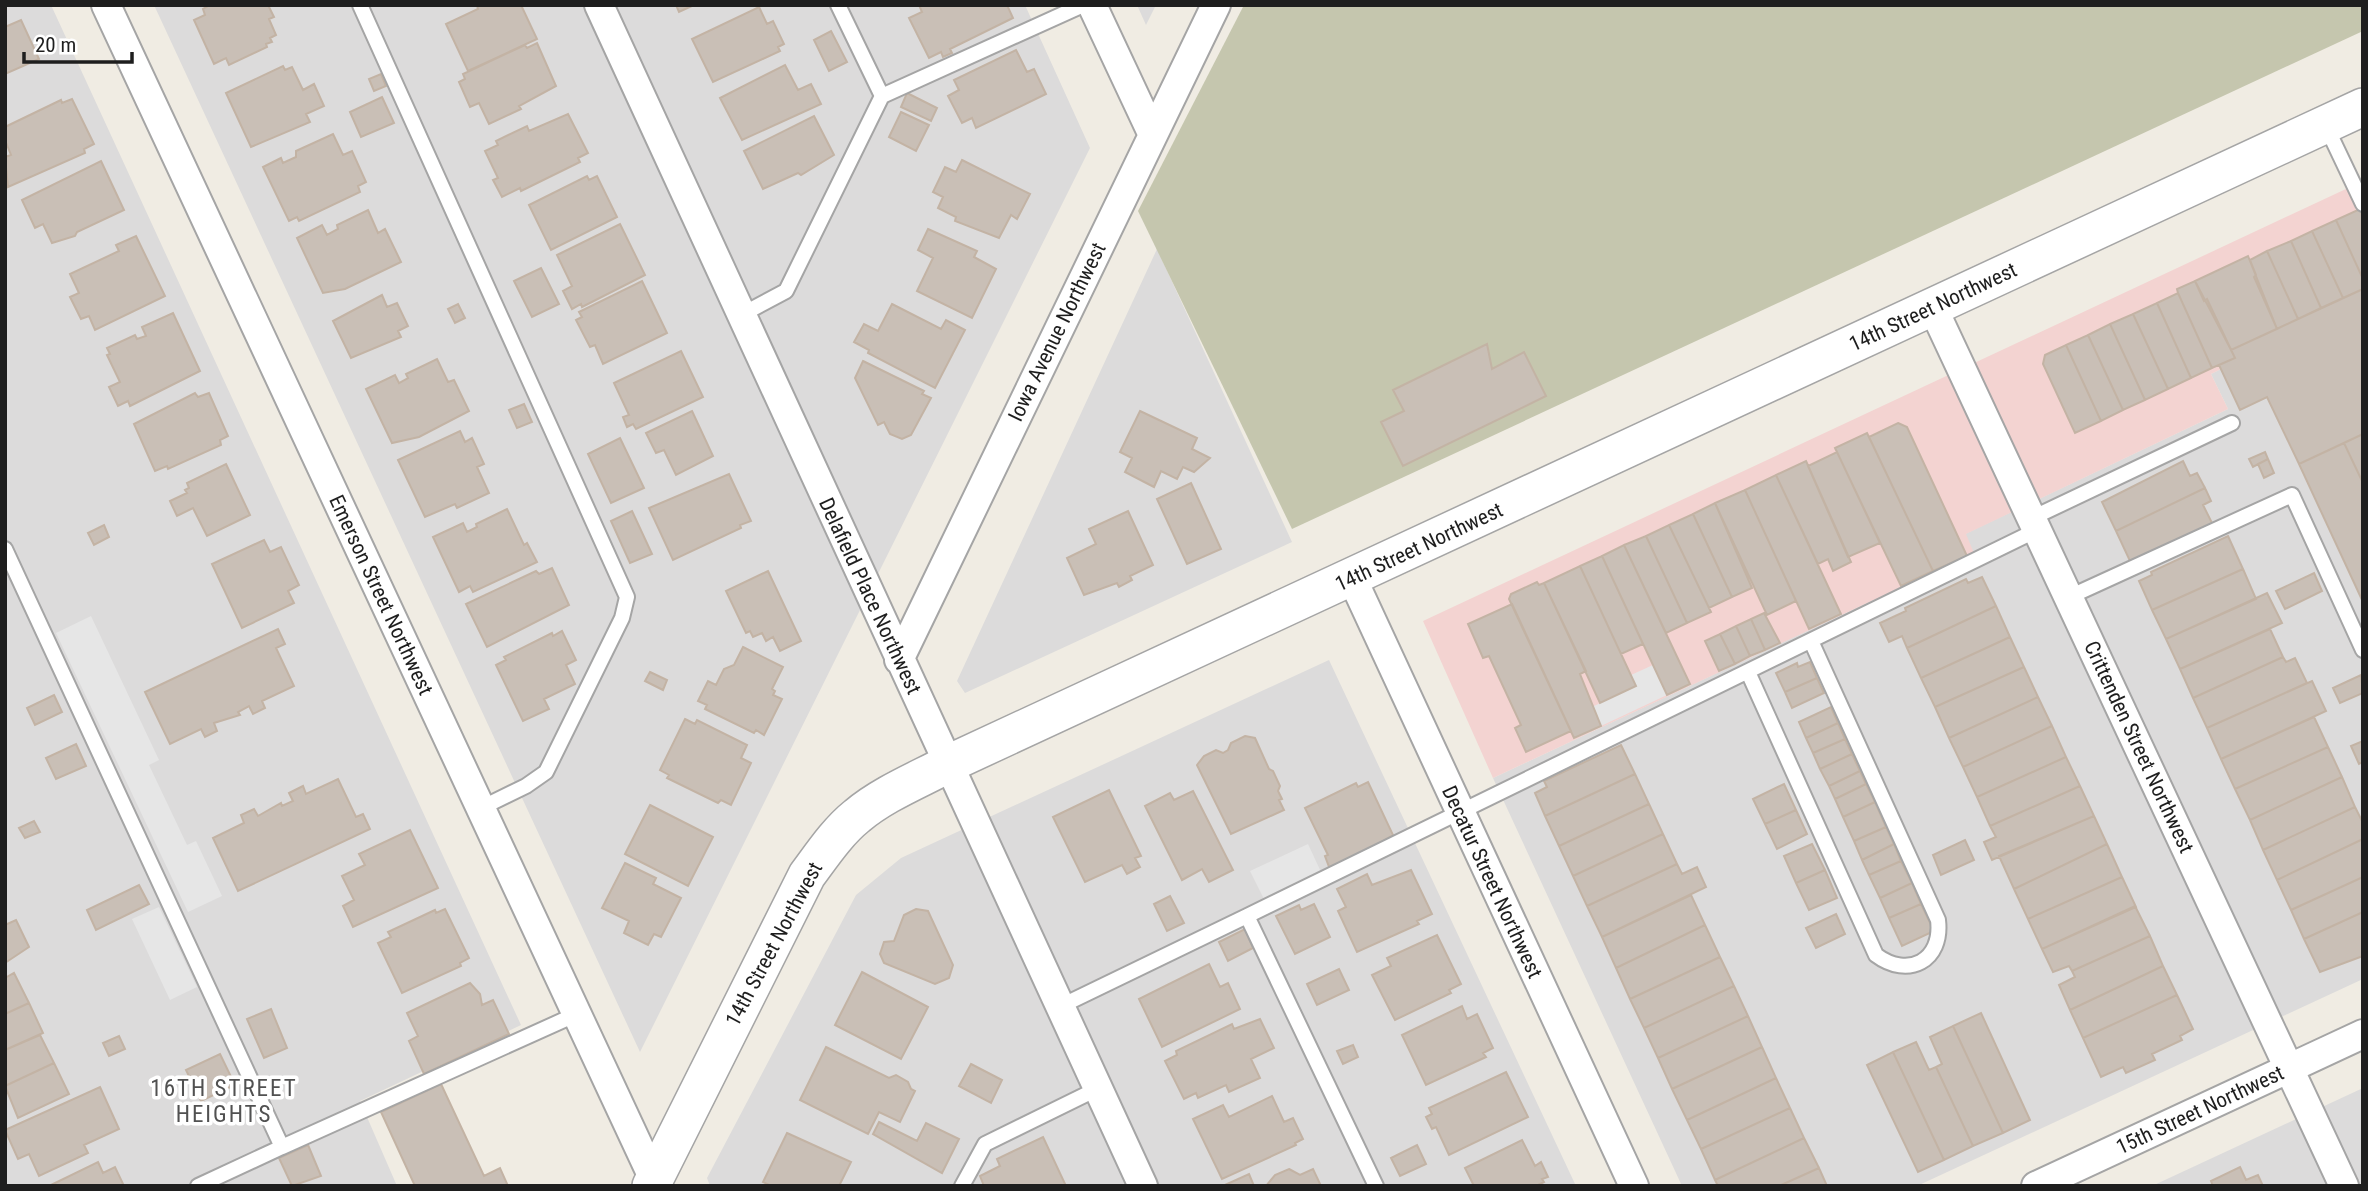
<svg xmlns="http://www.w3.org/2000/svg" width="2368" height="1191" viewBox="0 0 2368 1191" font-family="'Roboto Condensed',sans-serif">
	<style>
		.residential { fill: #dcdbdb }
		.commercial { fill: #f3d3d1 }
		.construction { fill: #c5c6ae }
		.parking { fill: #e6e6e6 }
		.building { fill: #c9bfb6; stroke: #c3b3a4; stroke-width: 2 }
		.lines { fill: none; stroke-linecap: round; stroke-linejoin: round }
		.service-casing { stroke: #a5a5a5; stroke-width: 18 }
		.minor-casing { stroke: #a5a5a5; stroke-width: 32 }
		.tertiary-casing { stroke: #a5a5a5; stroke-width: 40 }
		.service { stroke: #fff; stroke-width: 14 }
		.minor { stroke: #fff; stroke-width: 28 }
		.tertiary { stroke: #fff; stroke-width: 37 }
		.labels { text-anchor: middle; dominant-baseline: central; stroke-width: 7; stroke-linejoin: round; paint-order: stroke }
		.street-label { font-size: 21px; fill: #1e1e1e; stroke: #fff }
		.neighbourhood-label { font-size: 23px; letter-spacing: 2px; fill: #515151; stroke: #fff }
	</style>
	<rect width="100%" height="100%" fill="#f0ece3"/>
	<path class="residential" d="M5,5h46l470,1020 -161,76 37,85h-389l-3,-7z
		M154,5h871l65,143 -450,904z
		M1137,5h19l-10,20z
		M1157,249l135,293 -327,151 -8,-12z
		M2363,299v680l-446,207h-235l-189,-408 480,-225 -8,-19 263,-125 -17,-35z
		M1329,660l247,526h-866l-3,-8 149,-283 45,-37z
		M2363,1088v98h-211z"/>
	<path class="commercial" d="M2363,181v118l-152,75 17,35 -262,125 8,19 -481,225 -70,-157z"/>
	<path class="construction" d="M1244,5h1119v26l-1071,498 -154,-318z"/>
	<path class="parking" d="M91,616l68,144 -10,5 38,80 9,-4 26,55 -34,16 -132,-279z
		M1653,665l14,30 -66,31 -9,-19 44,-21 -5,-11z
		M1308,844l13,28 -57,27 -14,-28z
		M159,907l38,80 -27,13 -38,-81z"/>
	<path class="building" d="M210,5h58l6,12 -5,2 7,16 -6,3 2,4 -6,2 1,3 -38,18 -3,-7 -12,6 -20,-44 11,-5 -2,-6z
		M477,5h44l16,34 -69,32 -22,-47 32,-15z
		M676,5h18l-15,7z
		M919,5h88l6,13 -63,31 2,4 -9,4 -2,-5 -12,6 -20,-40 13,-6z
		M759,7l8,17 6,-3 11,23 -6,3 2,4 -67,31 -21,-43z
		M21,20l18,39 -34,15v-47z
		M831,31l16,31 -18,9 -15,-31z
		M537,43l19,43 -37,20 2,3 -32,15 -10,-21 -9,4 -11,-25 6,-3 -2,-5 62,-29 2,3z
		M1016,50l11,22 7,-3 12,25 -70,34 -4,-10 -10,5 -14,-27 11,-6 -5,-10z
		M785,65l13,25 13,-6 10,20 -79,36 -22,-42z
		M283,66l2,4 7,-3 11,23 11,-6 10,22 -18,8 4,8 -59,25 -25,-54z
		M381,74l5,12 -12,5 -5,-12z
		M907,93l30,15 -6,13 -30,-14z
		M382,97l12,26 -33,14 -11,-25z
		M72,99l22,45 -10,5 1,4 -77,34 -3,-30 6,-2 -6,-15v-13l56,-27 1,3z
		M901,112l28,13 -13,26 -27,-14z
		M568,114l20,39 -10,5 2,4 -59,29 -1,-3 -18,9 -9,-17 5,-2 -13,-27 13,-6 -2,-4 31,-15 2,5z
		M814,116l20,39 -33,20 -3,-2 -35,16 -19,-38z
		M333,134l10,21 9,-4 14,31 -8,4 2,6 -61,29 -2,-4 -8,4 -26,-54 18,-9 2,5 13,-6v-6z
		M962,160l68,34 -13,25 -6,-4 -12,23 -44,-17 1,-4 -18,-9 5,-11 -10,-5 12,-25 11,5z
		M101,161l23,49 -47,22 -2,4 -23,7 -9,-19 -8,4 -13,-28z
		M587,176l2,4 8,-4 20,41 -66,33 -22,-45z
		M2360,209l3,6v64l-27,-59z
		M368,210l10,23 7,-4 16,33 -56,27 -22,4 -26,-55 25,-13 5,10 11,-6 -1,-4z
		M2336,220l27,59v10l-20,9 -31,-67z
		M620,224l25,51 -63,32 -1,-3 -9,5 -9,-18 9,-5 -15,-31z
		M928,229l49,22 -3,6 22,12 -24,49 -55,-27 16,-33 -15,-8z
		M2312,231l31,67 -22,10 -30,-67z
		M136,236l29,60 -70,34 -6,-14 -8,3 -11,-22 9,-4 -9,-19 49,-23 -3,-6z
		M2291,241l30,67 -23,11 -31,-68z
		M2267,251l31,68 -21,10 -23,-52 2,-2 -6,-15z
		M2248,256l29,73 -46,21 -36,-69z
		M541,268l18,36 -27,13 -18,-36z
		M642,281l25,52 -64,31 -8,-19 -5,2 -14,-27 6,-3 -3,-5z
		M2195,281l9,20 3,-2 28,59 -23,10 -34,-75 -1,-4z
		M2363,289v145l-64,30 -32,-67 -27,13 -21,-45 16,-7 -4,-8z
		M2178,293l34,75 -21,10 -34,-75z
		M382,295l5,12 10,-4 11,23 -10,5 3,6 -50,21 -18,-37z
		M2157,303l34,75 -23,11 -35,-75z
		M458,304l7,14 -10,5 -7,-14z
		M892,304l49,25 5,-9 19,10 -30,58 -67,-35 1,-3 -15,-8 10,-18 14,7z
		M173,313l27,58 -70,35 -2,-5 -10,5 -9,-19 11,-5 -13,-27 3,-1 -3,-6 28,-13 2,4 9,-3 -4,-9z
		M2133,314l35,75 -23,11 -35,-76z
		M2110,324l35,76 -22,10 -35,-75z
		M2088,335l35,75 -22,11 -35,-76z
		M1487,344l5,25 32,-17 22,44 -143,70 -22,-44 23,-11 -11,-21z
		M2066,345l35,76 -26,12 -32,-69 2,-9z
		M681,351l22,46 -67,32 -3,-5 -6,3 -4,-10 6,-2 -15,-32z
		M437,359l11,23 6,-2 15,31 -50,26 -27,6 -26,-54 29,-14 4,8 9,-5 -2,-4z
		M863,361l61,30 -2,3 9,4 -20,37 -9,4 -12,-5 -6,-12 -6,3 -23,-47z
		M195,393l3,4 11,-4 19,43 -8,4 1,5 -53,24 -1,-3 -12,5 -21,-47z
		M524,404l8,18 -15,6 -8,-18z
		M692,411l21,45 -37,19 -12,-25 -8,3 -10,-20z
		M1140,411l57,27 -5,11 18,9 -16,14 -11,-5 -6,12 -16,-8 -7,16 -29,-15 7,-14 -12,-6z
		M1898,423l9,4 60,129 -34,15 -64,-134z
		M460,431l5,11 7,-4 12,26 -7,3 12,26 -32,15 -2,-4 -30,13 -27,-57z
		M1867,433l66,138 -32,15 -66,-138z
		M2363,434v49l-19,-40z
		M620,438l24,50 -33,15 -23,-49z
		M2344,443l19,40v119l-64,-138z
		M1837,452l43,91 -32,14 -40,-91z
		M2265,452l3,7 -15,8 -4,-8z
		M2268,459l6,14 -10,5 -6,-14z
		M1806,461l45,101 -18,9 -5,-12 -10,5 -42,-89z
		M2183,461l7,15 7,-3 8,15 -89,43 -14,-29z
		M226,464l24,51 -43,21 -14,-28 -16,8 -7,-15 17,-8 -2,-3 4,-2 -2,-5z
		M729,474l22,47 -11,4 1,3 -68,32 -24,-52z
		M1776,475l65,139 -32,15 -64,-139z
		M1191,483l30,66 -34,15 -30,-65z
		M2205,488l6,13 -8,4 10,20 -70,33 -1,-2 -12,5 -14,-30z
		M1745,490l51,111 -29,14 -52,-112z
		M1715,503l37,85 -20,9 -39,-83z
		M507,509l17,36 3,-2 10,19 -64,30 -3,-6 -11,6 -26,-55 30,-14 4,9 10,-5 -1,-3z
		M632,511l20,43 -22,9 -19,-42z
		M1128,511l25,54 -23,11 2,4 -13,7 -2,-4 -33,12 -17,-37 29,-14 -7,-15z
		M1693,514l39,83 -23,11 -40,-83z
		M104,525l5,12 -15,8 -6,-12z
		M1669,525l42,87 -24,11 -41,-87z
		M1646,536l41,87 -21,10 -42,-88z
		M2228,536l15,33 -91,41 -13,-29 13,-6 -1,-3z
		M264,540l6,12 11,-5 18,38 -11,6 6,12 -52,25 -30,-64z
		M1624,545l66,139 -23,11 -65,-139z
		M1602,556l41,88 -22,10 -41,-88z
		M1580,566l56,120 -36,17 -56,-120z
		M552,568l17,37 -82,42 -21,-43 70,-33 3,3z
		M2243,569l13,30 -90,40 -14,-29z
		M768,571l33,70 -21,10 -7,-14 -7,4 -4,-8 -9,4 -3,-6 -4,2 -20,-42z
		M2314,573l8,18 -37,18 -9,-18z
		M1982,577l14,29 -89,42 -5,-12 -13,6 -9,-19 26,-12 -1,-3 61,-29 2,4z
		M1537,582l2,3 5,-2 42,88 -6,3 21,52 -27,12 -65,-139 2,-5z
		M2267,593l15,30 -102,46 -14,-30z
		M1512,604l59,127 -45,21 -11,-24 6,-3 -32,-69 -6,2 -15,-34z
		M1996,606l14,31 -89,41 -14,-30z
		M1764,613l16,30 -15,7 -14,-31z
		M1751,619l14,31 -15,6 -14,-30z
		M1736,626l14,30 -15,8 -15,-30z
		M278,629l7,15 -9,4 18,38 -32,15 3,7 -12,6 -4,-8 -11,6 2,3 -26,8 3,8 -12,6 -4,-8 -31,15 -25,-52z
		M2270,629l13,28 -90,41 -13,-29z
		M562,631l14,29 -10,5 9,19 -31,15 5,10 -26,12 -27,-56 10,-5 -2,-3 48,-24 1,3z
		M1720,634l15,30 -16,7 -14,-30z
		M2010,637l14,30 -89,40 -14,-29z
		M743,647l40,20 -11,22 3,2 -2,4 9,4 -18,36 -8,-5 -2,3 -49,-24 2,-4 -9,-4 10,-20 8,4 8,-16 10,-4z
		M2283,657l3,5 9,-4 12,25 -100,45 -14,-30z
		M1810,662l7,16 -32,14 -9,-19 21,-10 1,4z
		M2024,667l14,30 -89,41 -14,-31z
		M650,672l17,8 -4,10 -18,-9z
		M2361,675l2,18 -23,10 -7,-15z
		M1817,678l7,15 -32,15 -7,-16z
		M2312,681l14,30 -105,48 -14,-31z
		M54,695l8,17 -27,13 -8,-17z
		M2038,697l14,29 -89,41 -14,-29z
		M1831,707l7,16 -32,15 -7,-16z
		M2314,717l14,30 -93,42 -14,-30z
		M685,719l10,5 2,-4 50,25 -6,13 10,5 -20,42 -10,-5 -3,3 -51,-25 2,-3 -9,-5z
		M1838,723l7,16 -32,14 -7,-15z
		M2052,726l14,31 -89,40 -14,-30z
		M1245,736l10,2 14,31 4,2 7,15 -2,5 4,8 -3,1 5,10 -53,24 -34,-69 7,-9 12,-6 7,3 5,-3 3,-7z
		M1845,739l7,15 -32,15 -7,-16z
		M2363,741v21l-4,2 -8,-18z
		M76,744l10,22 -30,13 -10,-21z
		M1621,745l14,29 -90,42 -10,-23 12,-6 -3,-6z
		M2328,747l14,30 -92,43 -15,-31z
		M1852,754l8,17 -31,15 -9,-17z
		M2066,757l14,29 -90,40 -13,-29z
		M1860,771l6,13 -31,15 -6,-13z
		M1635,774l14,30 -90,42 -14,-30z
		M2342,777l13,30 -92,43 -13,-30z
		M338,779l18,38 7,-3 7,15 -132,62 -25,-53 31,-15 -3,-8 13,-6 4,7 23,-13 1,3 11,-5 -4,-8 14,-7 3,8z
		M1368,782l25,53 -62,37 -6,-16 3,-1 -23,-47 51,-25 2,4z
		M1784,784l12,26 -31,14 -12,-25z
		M1866,784l9,18 -32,15 -8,-18z
		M2080,786l14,30 -102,44 -8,-18 12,-5 -6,-11z
		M1109,790l32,66 -6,2 5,9 -13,7 -5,-9 -37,17 -32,-65z
		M1193,791l40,79 -24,12 -7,-13 -20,11 -37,-74 25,-13 4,7z
		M1875,802l11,25 -32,14 -11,-24z
		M1649,804l14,30 -90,42 -14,-30z
		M650,805l63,32 -25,49 -63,-32z
		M2355,807l8,16v16l-86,41 -14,-30z
		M1796,810l11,24 -30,15 -12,-25z
		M2094,816l13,28 -93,45 -15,-33z
		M34,821l6,11 -15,6 -6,-10z
		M1886,827l8,17 -32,16 -8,-19z
		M410,830l28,58 -85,39 -10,-21 11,-6 -12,-24 23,-11 -6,-11z
		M1663,834l14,30 -90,42 -14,-30z
		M2363,839v38l-72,33 -14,-30z
		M1965,840l9,20 -33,15 -8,-20z
		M1812,844l13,26 -29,13 -12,-27z
		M1894,844l7,17 -32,14 -7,-15z
		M2107,844l15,33 -94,42 -14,-30z
		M1901,861l11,22 -32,15 -11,-23z
		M625,863l31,15 -3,6 28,14 -20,39 -7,-3 -6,11 -24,-12 5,-12 -27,-13z
		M1677,864l5,10 15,-7 9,20 -104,50 -15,-31z
		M1411,870l21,44 -15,7 2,3 -62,28 -19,-41 8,-4 -9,-18 30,-15 5,11z
		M1825,870l12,28 -28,12 -13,-27z
		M2122,877l14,30 -94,42 -14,-30z
		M2363,877v35l-59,27 -13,-29z
		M1912,883l9,21 -32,14 -9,-20z
		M139,885l10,19 -53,26 -9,-20z
		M1691,895l14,30 -89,43 -14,-31z
		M1170,896l14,27 -17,8 -13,-27z
		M1314,904l16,33 -35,17 -19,-38 23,-11 2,5z
		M1921,904l13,27 -32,15 -13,-28z
		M2135,906l15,30 -78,35 -3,-5 -16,6 -11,-23z
		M445,909l24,49 -9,5 1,3 -59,27 -24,-50 13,-6 -3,-5 47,-22 1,3z
		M916,909l12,2 25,54 -4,13 -14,6 -51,-21 -4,-9 4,-12 10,-1 10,-26z
		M2363,912v44l-43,16 -16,-33z
		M1836,914l9,20 -29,14 -10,-20z
		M16,920l13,27 -24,16v-38z
		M1705,925l15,32 -90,42 -14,-31z
		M1245,929l8,19 -25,13 -9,-19z
		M1437,935l24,49 -12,6 2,3 -56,27 -23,-45 19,-9 -4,-8z
		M2150,936l13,30 -93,44 -11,-25 16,-8 -3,-6z
		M1720,957l14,29 -90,42 -14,-29z
		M1209,964l11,23 8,-4 12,26 -78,38 -23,-48z
		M2163,966l14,29 -94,43 -13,-28z
		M1339,969l10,21 -32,15 -10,-21z
		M862,972l66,35 -27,52 -66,-34z
		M14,973l15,30 -24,11v-36z
		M470,983l10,11 2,11 11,-5 16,34 -85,40 -15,-33 9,-5 -11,-23z
		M1734,986l14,30 -90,42 -14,-30z
		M2177,995l16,34 -13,7 2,4 -30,14 3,6 -29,13 -3,-6 -22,10 -18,-39z
		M29,1003l14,30 -38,17v-36z
		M1462,1006l5,13 10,-5 16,34 -10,5 3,4 -60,28 -24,-50z
		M271,1009l16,39 -23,10 -17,-39z
		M1981,1013l49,107 -27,13 -50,-107z
		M1748,1016l14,31 -90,42 -14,-31z
		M1260,1019l14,29 -23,11 9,19 -31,14 -3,-7 -28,13 -2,-5 -12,6 -19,-38 12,-6 -1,-4 56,-27 2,5z
		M1953,1026l50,107 -30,13 -37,-79 6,-3 -12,-27z
		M40,1035l14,28 -49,23v-36z
		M119,1036l6,13 -16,7 -6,-13z
		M1916,1042l13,28 7,-3 37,79 -29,14 -51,-108z
		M1353,1045l5,12 -15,7 -6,-13z
		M826,1047l63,31 7,-3 12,7 3,7 4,2 -15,31 -21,-10 -11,22 -68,-34z
		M1762,1047l14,31 -89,42 -15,-31z
		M1893,1052l51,108 -26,12 -51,-107z
		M220,1054l15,31 -34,16 -15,-31z
		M54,1063l15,31 -51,24 -13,-32z
		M971,1064l31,16 -11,23 -32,-17z
		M1506,1072l22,45 -79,38 -13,-28 -4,2 -6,-12 6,-3 -3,-6z
		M1776,1078l14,30 -89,41 -14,-29z
		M441,1084l43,92 16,-8 8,18h-93l-34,-74z
		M100,1087l19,42 -35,16 4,8 -49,23 -10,-22 -11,5 -13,-29z
		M1272,1096l12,26 9,-4 10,21 -8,4 1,2 -74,34 -29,-60 30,-14 6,12z
		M1790,1108l14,30 -89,42 -14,-31z
		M879,1122l38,19 9,-18 33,16 -17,34 -69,-39z
		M787,1133l64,29 -12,24h-68l-8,-4z
		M1043,1137l23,49h-82l-4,-10 20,-10 -3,-7z
		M1804,1138l15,30 -40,18h-61l-3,-6z
		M1522,1140l13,26 6,-4 7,15 -6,2 2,3 -8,4h-62l-9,-18z
		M308,1145l13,31 -29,10 -13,-28z
		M1417,1145l9,19 -26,12 -9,-18z
		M98,1162l5,11 12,-6 9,19h-75z
		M2240,1167l6,13 12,-5 5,11h-50l-2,-5z
		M1819,1168l8,18h-48z
		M1289,1169l11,6 13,-6 8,17h-55l9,-11z
		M1249,1174l5,12h-29v-1z"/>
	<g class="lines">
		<defs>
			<path id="service" d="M360,5l267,592 -5,21 -76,154 -20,14 -45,22
				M838,5l44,91
				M2326,126l37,78
				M741,315l45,-24 96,-195 201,-91
				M2032,518l200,-95
				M5,549l277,598 -84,39
				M2069,597l223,-102 71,155
				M1748,672l128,283c32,24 67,6 62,-35l-127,-279
				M1061,1006l186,-90
				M282,1147l295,-133
				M962,1186l23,-42 114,-56
				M1376,1186l-129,-270 790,-386"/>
			<path id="minor" d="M106,5l551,1181
				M599,5l544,1181
				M1092,5l60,128
				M1933,308l411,878
				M1352,578l282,608
				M899,660l317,-655
				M2036,1186l327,-152"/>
			<path id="tertiary" d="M651,1186l156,-311c15,-20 30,-43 50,-59 26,-22 61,-36 91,-52l1415,-657"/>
		</defs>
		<use href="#service" class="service-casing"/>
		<use href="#minor" class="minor-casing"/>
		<use href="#tertiary" class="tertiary-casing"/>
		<use href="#service" class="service"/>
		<use href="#minor" class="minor"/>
		<use href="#tertiary" class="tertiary"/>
	</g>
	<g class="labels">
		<g class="street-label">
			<text transform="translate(1933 307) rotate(-25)">14th Street Northwest</text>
			<text transform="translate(1057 332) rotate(-64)">Iowa Avenue Northwest</text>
			<text transform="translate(1419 547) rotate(-25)">14th Street Northwest</text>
			<text transform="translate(381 595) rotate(65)">Emerson Street Northwest</text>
			<text transform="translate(870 596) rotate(65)">Delafield Place Northwest</text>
			<text transform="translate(2139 747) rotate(65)">Crittenden Street Northwest</text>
			<text transform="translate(1492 882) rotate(65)">Decatur Street Northwest</text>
			<text transform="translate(774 944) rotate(-62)">14th Street Northwest</text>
			<text transform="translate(2200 1110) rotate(-25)">15th Street Northwest</text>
		</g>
		<g class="neighbourhood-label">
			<text x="224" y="1088">16TH STREET<tspan x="224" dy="26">HEIGHTS</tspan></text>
		</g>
	</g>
	<rect width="2368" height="1191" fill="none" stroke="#1e1e1e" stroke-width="14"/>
	<path d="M24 52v10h108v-10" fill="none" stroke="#1e1e1e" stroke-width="3.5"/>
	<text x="35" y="52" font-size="21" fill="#1e1e1e" stroke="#ffffff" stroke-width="5" paint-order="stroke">20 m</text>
</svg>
